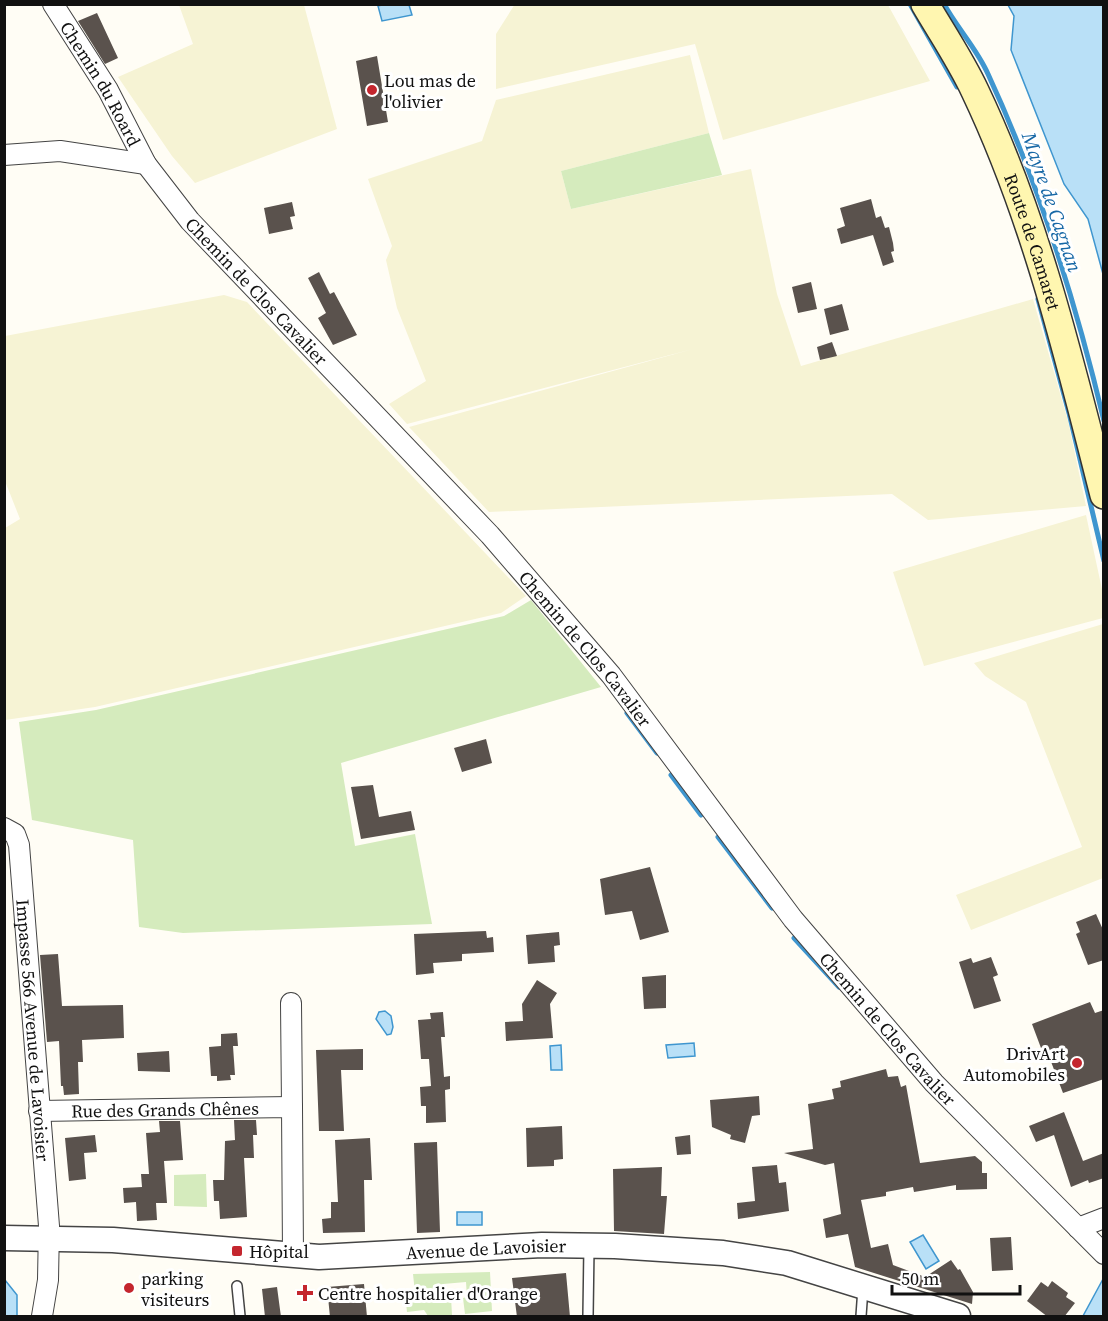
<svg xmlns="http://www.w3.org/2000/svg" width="1108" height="1321" viewBox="0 0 1108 1321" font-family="'Source Serif 4',serif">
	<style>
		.farmland { fill: #f6f3d4 }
		.green { fill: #d5ebbd }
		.water { fill: #b9e0f7; stroke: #3f96cf; stroke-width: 1.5 }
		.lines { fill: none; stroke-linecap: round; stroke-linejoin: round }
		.stream { stroke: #3f96cf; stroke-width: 5 }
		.building { fill: #5a524d }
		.service-casing { stroke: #444; stroke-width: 12 }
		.minor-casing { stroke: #444; stroke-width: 22 }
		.tertiary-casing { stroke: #444; stroke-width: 27 }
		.secondary-casing { stroke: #333; stroke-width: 30 }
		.service { stroke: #fff; stroke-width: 9 }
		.minor { stroke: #fff; stroke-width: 20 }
		.tertiary { stroke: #fff; stroke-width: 24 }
		.secondary { stroke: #fff6b0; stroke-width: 27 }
		.poi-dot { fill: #c4262e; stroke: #fff; stroke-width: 2 }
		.labels { text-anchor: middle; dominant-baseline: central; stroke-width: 6; stroke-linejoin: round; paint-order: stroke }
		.poi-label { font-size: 18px; fill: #111; stroke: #fff; text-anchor: start }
		.street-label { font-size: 18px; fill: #111; stroke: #fff }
		.water-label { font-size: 20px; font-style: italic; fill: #1768a6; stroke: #fff }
	</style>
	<rect width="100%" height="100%" fill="#fffdf5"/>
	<path class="farmland" d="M515,4l373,1 42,76 -207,59 -28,-96 -199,45v-55z
		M179,5h125l33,124 -142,54 -23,-27 -54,-79 75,-33z
		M690,55l19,78 -148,38 10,38 180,-40 26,125 24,72 232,-67 35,122 18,85 -158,14 -36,-26 -403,18 -80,-85 284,-78 -286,75 -18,-20 37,-23 -29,-73 -11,-48 6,-14 -24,-67 114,-38 14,-41z
		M224,295l23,7 279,294 -25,17 -406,94 -90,13v-192l15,-9 -15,-38v-145z
		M1086,515l17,79v24l-179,48 -31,-94z
		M1103,624v254l-132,52 -15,-35 126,-48 -56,-145 -41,-26 -11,-13z"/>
	<path class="green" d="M709,133l13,42 -151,34 -10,-38z
		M531,600l70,87 -260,76 14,83 60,-12 17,90 -249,9 -44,-6 -6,-87 -101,-20 -13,-98 77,-12 408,-94z
		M206,1174l1,33 -33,-1v-31z
		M490,1272l2,39 -27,3 -2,-16 4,-1 -1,-15 -23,2v13h8l1,18 -24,1 -4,-6 -17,2 -1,-9 10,-1 -3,-28z"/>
	<path class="water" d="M385,4l24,1 3,10 -30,6 -4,-15z
		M1008,5h95v269l-15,-55 -24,-35 -53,-134 3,-34z
		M385,1011l6,5 2,11 -2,7 -4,1 -11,-16 3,-7z
		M694,1043l1,13 -27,2 -2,-13z
		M561,1045l1,25h-11l-1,-24z
		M457,1212h25v13h-25z
		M923,1235l16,26 -13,8 -16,-27z
		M1103,1279v37h-20z
		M5,1280l12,15v21h-12z"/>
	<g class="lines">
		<path class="stream" d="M910,4l47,83
			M944,4c13,24 33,45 44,70 51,110 88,229 116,347
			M1038,299l31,114 35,148
			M627,713l30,40
			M671,775l30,40
			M718,837l54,71
			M794,938l45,49"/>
	</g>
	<path class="building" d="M97,13l21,45 -13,6 -27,-43z
		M377,56l11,66 -21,4 -11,-65z
		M871,199l5,19 5,-2 4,12 4,-1 4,16 1,8 -3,1 3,10 -11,4 -10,-31 -32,9 -4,-15 8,-3 -5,-18z
		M292,202l3,14 -5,1 3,12 -24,5 -5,-26z
		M319,272l11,22 4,-2 23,43 -24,10 -15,-27 8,-5 -18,-35z
		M811,282l6,27 -19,4 -6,-26z
		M842,304l7,26 -19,5 -6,-26z
		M832,342l5,14 -17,4 -3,-13z
		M486,739l6,24 -30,9 -8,-24z
		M373,785l6,32 32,-6 4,19 -54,9 -10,-52z
		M650,867l19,65 -29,8 -8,-29 -27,4 -5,-36z
		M1096,914l8,18v28l-16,5 -12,-31 4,-2 -4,-10z
		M486,931l1,7 6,-1 1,15 -32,2v7l-29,2 1,10 -18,2 -2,-41z
		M559,932l1,13 -6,1 1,16 -27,2 -2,-29z
		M58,954l4,52 61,-1 1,33 -42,2 1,22h-5l1,32 -15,1 -1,-9h-2l-2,-45 -12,1 -7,-87z
		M991,957l7,18 -5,2 8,24 -27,8 -15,-47 12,-4 2,5z
		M666,975v33l-22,1 -2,-32z
		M537,980l20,13 -7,11 3,34 -47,3 -1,-19 18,-1 -1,-17z
		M1090,1002l5,11 9,-3v69l-41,14 -18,-47 -4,2 -9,-24z
		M443,1012l2,25h-4l3,40 6,-1v13l-5,1 1,32 -20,1v-17h-5l-1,-19 11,-1 -2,-27h-8l-3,-39 13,-1 -1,-6z
		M237,1033l1,13h-5l2,29h-5l1,5 -14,1v-5h-6l-2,-29 12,-1v-12z
		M363,1049v21h-22l3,61h-25l-3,-81z
		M169,1051l1,21 -32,-1 -1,-18z
		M886,1069l2,8 10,-1 3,11 5,-2 14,78 55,-7 7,6v11h5v16l-31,1v-5l-42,7 -1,-5 -27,5v4l-25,4 10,48 17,-4 5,21 32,12 26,-17 7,10 2,-1 13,23 -1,12 -117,-37 -7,-33 -22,4 -3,-19 18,-5 -7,-51 -9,2 -41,-12 29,-4 -5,-45 26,-5 -2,-10 9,-2 -1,-6z
		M759,1096l1,19 -8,1 -7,27 -15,-4 1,-4 -19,-8 -2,-27z
		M1064,1112l19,49 21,-8v25l-15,5 -1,-3 -17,7 -17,-52 -18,7 -7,-16z
		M234,1120h22l1,15h-4l1,23h-10l3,59 -27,2 -1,-18h-5l-1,-21h11l1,-39 10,-1z
		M159,1121h21l3,39 -19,1 3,42h-11l1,17 -20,1 -1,-19 -12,1 -1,-15 19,-1 -1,-13h8l-3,-41 14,-1z
		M562,1126l1,33 -9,1v6l-27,1 -1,-39z
		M95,1135l2,17 -13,1 2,26 -17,2 -4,-43z
		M690,1135l1,19 -14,1 -2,-18z
		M370,1138l2,42h-8l1,52 -42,1 -1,-14 9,-1v-16h7l-3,-62z
		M437,1142l3,90 -23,1 -3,-90z
		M777,1165l2,18 7,-1 3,29 -51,8 -1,-16 18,-2 -3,-34z
		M662,1167l-1,29h6l-3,38 -50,-3 -1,-62z
		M1011,1237l2,33 -21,1 -2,-33z
		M566,1273l4,44h-53l-5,-39z
		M1052,1281l16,12 -2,4 9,6 -11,14h-16l-21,-16 14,-19 7,5z
		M364,1284l3,33h-37l-3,-30z
		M277,1287l4,30h-16l-3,-28z"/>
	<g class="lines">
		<defs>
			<path id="service" d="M237,1286l3,30
				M588,1316l1,-69
				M861,1316l2,-28"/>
			<g id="minor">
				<path id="s1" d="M53,4l55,86 38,74 44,57 300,314 121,140 182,244 141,164 170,171"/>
				<path d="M4,155l56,-4 86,13"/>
				<path id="s2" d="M4,828l11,6 4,11 30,381 -1,54 -6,36"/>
				<path d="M291,1003l1,104"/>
				<path id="s3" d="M39,1111l253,-4 1,148"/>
				<path d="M1078,1228l26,-10"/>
			</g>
			<g id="tertiary">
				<path id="s4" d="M4,1238l109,2 206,17 223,-12 73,1 108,7 64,10 171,53"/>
			</g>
			<g id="secondary">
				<path id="s5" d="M925,4c17,29 36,57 50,87 61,128 94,267 129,404"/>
			</g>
		</defs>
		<use href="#service" class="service-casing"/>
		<use href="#minor" class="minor-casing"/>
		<use href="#tertiary" class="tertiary-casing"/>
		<use href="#secondary" class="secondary-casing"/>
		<use href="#service" class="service"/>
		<use href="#minor" class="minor"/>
		<use href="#tertiary" class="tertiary"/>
		<use href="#secondary" class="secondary"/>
	</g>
	<g class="poi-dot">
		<circle cx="372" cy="90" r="6"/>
		<circle cx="1077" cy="1063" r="6"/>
		<rect x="231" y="1245" width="12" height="12" rx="3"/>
		<circle cx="129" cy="1288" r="6"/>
		<path d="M302 1284h6v6h6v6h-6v6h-6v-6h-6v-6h6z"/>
	</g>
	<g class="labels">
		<g class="poi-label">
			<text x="384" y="80">Lou mas de<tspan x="384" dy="21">l'olivier</tspan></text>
			<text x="1065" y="1053" text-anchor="end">DrivArt<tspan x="1065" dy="21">Automobiles</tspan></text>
			<text x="249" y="1251">Hôpital</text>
			<text x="141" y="1278">parking<tspan x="141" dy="21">visiteurs</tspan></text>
			<text x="318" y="1293">Centre hospitalier d'Orange</text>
		</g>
		<g class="street-label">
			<text stroke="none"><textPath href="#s1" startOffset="93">Chemin du Roard</textPath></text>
			<text stroke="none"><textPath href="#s5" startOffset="262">Route de Camaret</textPath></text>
			<text stroke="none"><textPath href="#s1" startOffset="354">Chemin de Clos Cavalier</textPath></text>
			<text stroke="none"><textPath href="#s1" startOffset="840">Chemin de Clos Cavalier</textPath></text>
			<text stroke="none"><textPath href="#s1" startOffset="1326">Chemin de Clos Cavalier</textPath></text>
			<text stroke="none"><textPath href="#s2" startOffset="210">Impasse 566 Avenue de Lavoisier</textPath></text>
			<text stroke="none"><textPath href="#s3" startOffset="126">Rue des Grands Chênes</textPath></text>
			<text stroke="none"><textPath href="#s4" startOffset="483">Avenue de Lavoisier</textPath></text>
		</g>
		<g class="water-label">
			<text transform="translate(1052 202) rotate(71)">Mayre de Cagnan</text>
		</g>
	</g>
	<rect width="1108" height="1321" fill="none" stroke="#111111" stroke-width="12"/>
	<path d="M892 1285v9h128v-9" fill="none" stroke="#111111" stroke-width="3"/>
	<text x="901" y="1285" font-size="18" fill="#111111" stroke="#ffffff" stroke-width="4.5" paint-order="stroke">50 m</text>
</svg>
